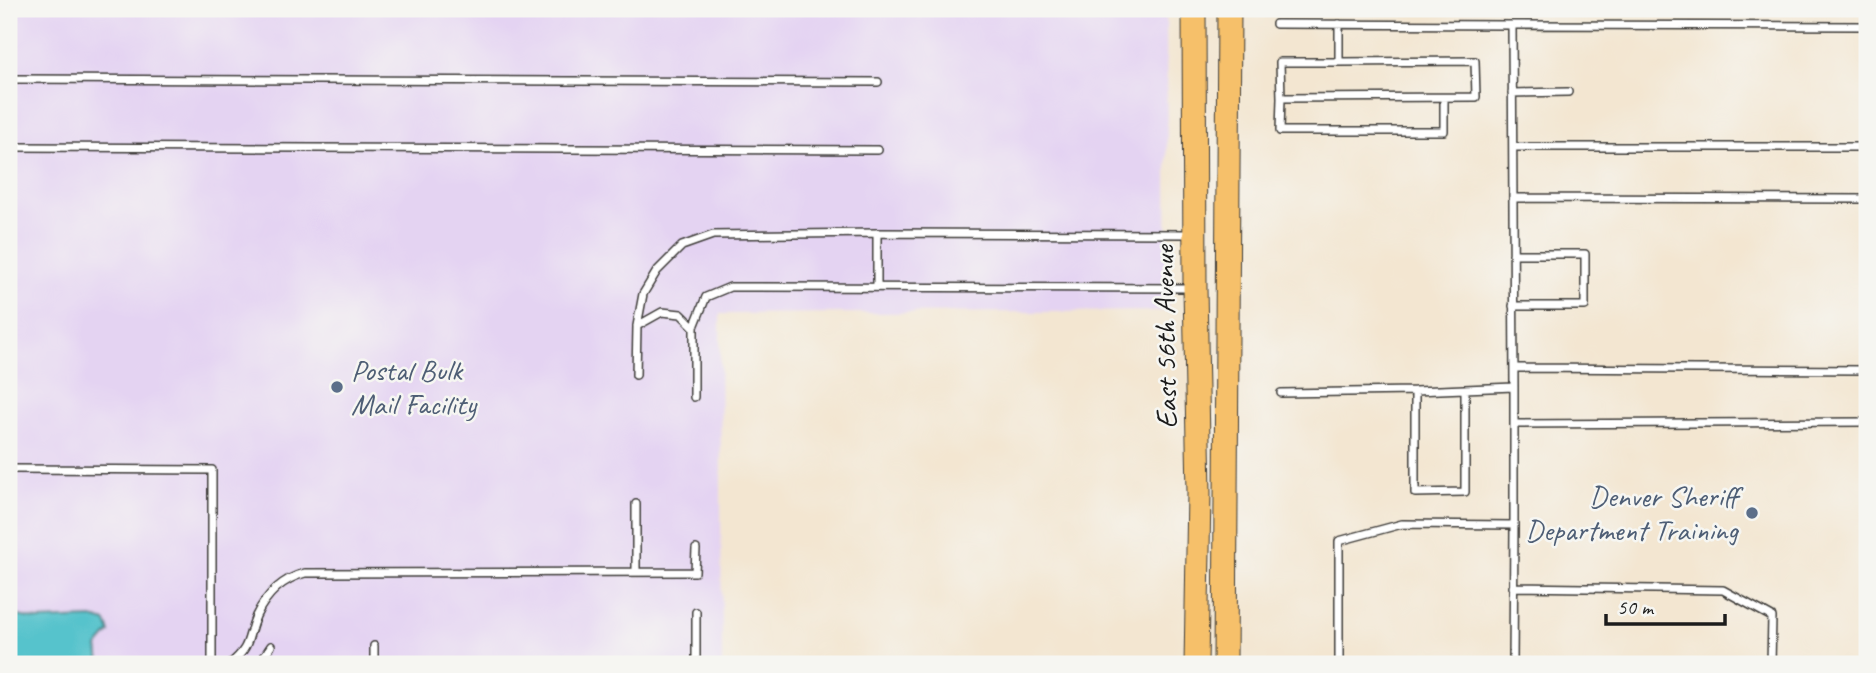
<svg xmlns="http://www.w3.org/2000/svg" width="1876" height="673" viewBox="0 0 1876 673" font-family="Caveat,sans-serif">
	<style>
		.built { fill: #e4d3f2 }
		.water { fill: #56c3cc; stroke: #397074; stroke-width: 2 }
		.lines { fill: none; stroke-linecap: round; stroke-linejoin: round }
		.service-casing { stroke: #3c3a37; stroke-width: 10 }
		.primary-casing { stroke: #3c3a37; stroke-width: 25 }
		.service { stroke: #fff; stroke-width: 7 }
		.primary { stroke: #f6c06b; stroke-width: 23 }
		.service-dot { fill: #5c6f8a; stroke: #f6f6f2; stroke-width: 2.5 }
		.labels { text-anchor: middle; dominant-baseline: central; stroke-width: 5; stroke-linejoin: round; paint-order: stroke }
		.street-label { font-size: 30px; fill: #1c1c1c; stroke: #f6f6f2 }
		.service-label { font-size: 30px; fill: #4e5e75; stroke: #f6f6f2; text-anchor: start }
	</style>
	<rect width="100%" height="100%" fill="#f6f6f2"/>
	<filter id="ink" filterUnits="userSpaceOnUse"><feTurbulence type="fractalNoise" baseFrequency=".0143" numOctaves="2"/><feDisplacementMap in="SourceGraphic" scale="14" xChannelSelector="R" yChannelSelector="G"/><feConvolveMatrix kernelMatrix="1 2 1 2 8 2 1 2 1" color-interpolation-filters="sRGB"/></filter>
	<filter id="wash" filterUnits="userSpaceOnUse"><feTurbulence type="fractalNoise" baseFrequency=".00686" numOctaves="4" result="noise"/><feDisplacementMap in="SourceGraphic" scale="28" xChannelSelector="R" yChannelSelector="G"/><feGaussianBlur stdDeviation="1.57" result="paint"/><feColorMatrix in="noise" values="0 0 0 0 0 0 0 0 0 0 0 0 0 0 0 0 0 1.4 0 .05"/><feComposite in="paint" operator="in"/></filter>
	<g filter="url(#wash)">
		<rect width="100%" height="100%" fill="#f3e6d1"/>
		<path class="built" d="M9,9h1157l2,302 -448,3 2,350h-713z"/>
		<path class="water" d="M9,614l29,6 55,-2 13,4 4,10 -12,14 2,18h-91z"/>
	</g>
	<g filter="url(#ink)">
		<g class="lines">
			<defs>
				<path id="service" d="M1276,24l236,1 2,362
					M1339,24v38l136,-1 1,36 -195,1 -1,33h164v-33
					M1512,25l355,1
					M9,79l869,3
					M1512,93l56,-1
					M1281,98l-1,-36h59
					M9,147l869,3
					M1513,147h354
					M1513,198l354,1
					M877,233v54
					M1513,254h72v52h-72
					M637,326l25,-14 19,2 13,13
					M1514,368l353,2
					M636,375l1,-49 6,-32 14,-23 25,-25 31,-11 164,-2 313,1
					M1281,393l134,-2
					M694,397v-70l12,-30 24,-10 461,1
					M1514,424l353,-2
					M9,469l203,1v194
					M636,572v-68
					M1513,587l210,3 49,27 -1,47
					M696,612v52
					M374,646v18
					M230,664c22,-18 16,-25 26,-48 10,-21 26,-37 49,-43l390,-1 1,-23
					M259,664l12,-18
					M1339,664v-123l63,-17 112,1v-138l-99,4v102l50,-1v-103
					M1513,664l1,-139"/>
				<path id="primary" d="M1194,9l1,279 4,205 -3,171
					M1225,664l4,-655"/>
			</defs>
			<use href="#service" class="service-casing"/>
			<use href="#primary" class="primary-casing"/>
			<use href="#service" class="service"/>
			<use href="#primary" class="primary"/>
		</g>
	</g>
	<g class="service-dot">
		<circle cx="337" cy="387" r="7"/>
		<circle cx="1752" cy="513" r="7"/>
	</g>
	<g class="labels">
		<g class="street-label">
			<text transform="translate(1165 337) rotate(-91)">East 56th Avenue</text>
		</g>
		<g class="service-label">
			<text x="351" y="370">Postal Bulk<tspan x="351" dy="34">Mail Facility</tspan></text>
			<text x="1738" y="496" text-anchor="end">Denver Sheriff<tspan x="1738" dy="34">Department Training</tspan></text>
		</g>
	</g>
	<rect width="1876" height="673" fill="none" stroke="#f6f6f2" stroke-width="35"/>
	<path d="M1606 614v10h119v-10" fill="none" stroke="#1c1c1c" stroke-width="3.5"/>
	<text x="1617" y="614" font-size="21" fill="#1c1c1c" stroke="#f6f6f2" stroke-width="5" paint-order="stroke">50 m</text>
</svg>
